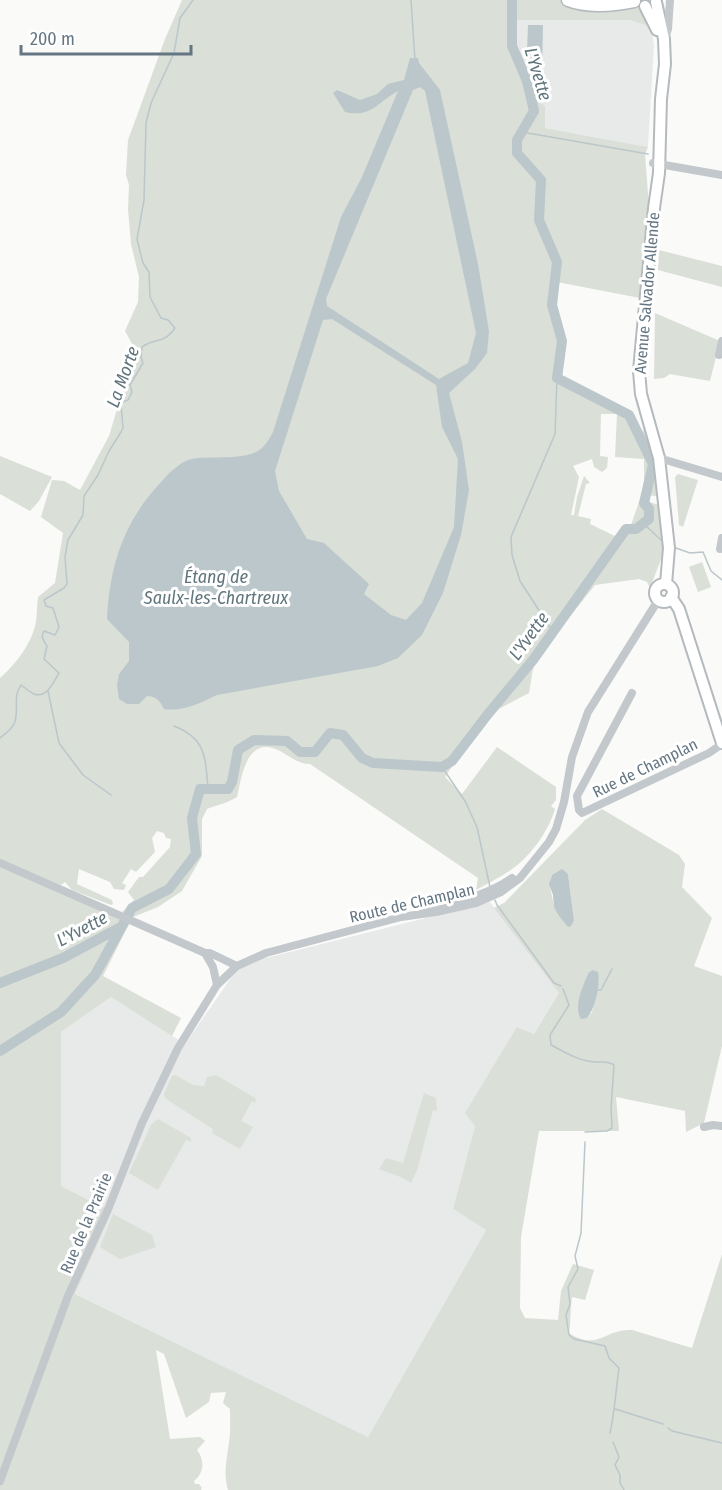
<svg xmlns="http://www.w3.org/2000/svg" width="722" height="1490" viewBox="0 0 722 1490" font-family="'Fira Sans Condensed',sans-serif">
	<style>
		.built { fill: #e8e9e9 }
		.green { fill: #dadfd7; fill-rule: evenodd }
		.water { fill: #bbc7cb; fill-rule: evenodd }
		.lines { fill: none; stroke-linecap: round; stroke-linejoin: round }
		.stream { stroke: #bbc7cb; stroke-width: 1.5 }
		.river { stroke: #bbc7cb; stroke-width: 10 }
		.major-casing { stroke: #b5babe; stroke-width: 14 }
		.highway-casing { stroke: #b4b9bd; stroke-width: 15 }
		.minor { stroke: #c3c8cc; stroke-width: 8 }
		.major { stroke: #fff; stroke-width: 10 }
		.highway { stroke: #fff; stroke-width: 12 }
		.labels { text-anchor: middle; dominant-baseline: central; stroke-width: 6; stroke-linejoin: round; paint-order: stroke }
		.street-label { font-size: 16px; fill: #657683; stroke: #fff }
		.water-label { font-size: 18px; font-style: italic; fill: #60757c; stroke: #fff }
	</style>
	<rect width="100%" height="100%" fill="#fafaf8"/>
	<path class="built" d="M514,19l116,1 21,7 3,18 -6,102 -103,-19v-22l-8,-8 -22,-52z
		M490,902l69,91 -25,41 -17,-7 -42,99 -22,83 33,21 -118,207 -293,-143 37,-82 -51,-26v-154l50,-35 74,47 46,-66 10,-10 21,-9z"/>
	<path class="green" d="M182,0h380l14,6h60l11,9 4,12 -21,-7h-116l1,26 22,52 8,8v22l103,19 -3,7 4,54 -7,54 -2,36 -83,-16 -2,22 10,36 -5,37 62,32 21,24 1,-10 12,40 2,25 -2,1 1,7 -15,-1 2,-13v-23l-29,-2 2,-43h-16l-1,42 8,1 -1,11 -5,4 -8,-5 -2,-8 -19,7 6,11 -8,38h3l3,-18 7,-21 6,7 -4,1 -8,32 13,3 -1,5 31,15 10,-14 9,-26 19,6 4,49 -13,34 -3,-6 -8,-3 -44,6 -58,73c-6,12 -5,22 -8,35l-36,19 -16,17 -32,48 17,17 35,-47 59,40v13l-5,6 4,3c-6,21 -24,47 -43,60 -11,8 -24,14 -36,21l2,-12 -168,-114c-12,0 -19,-7 -30,-13 -33,-17 -38,24 -43,46 -9,6 -20,8 -30,12l-5,10v37l-20,35 -24,16 -25,10 -11,-5 12,-12 -6,-8 11,-15h4l27,-30 1,-8 -5,-1 -2,-5 -7,-2 -5,7 3,14 -19,20 -5,-3 -9,14 4,2 -2,5 -10,-1 -4,-7 -31,-13 -2,15 35,16 1,4 -2,1 -39,-15 -7,-8 -4,3 -3,-1 -58,-24v-182c16,-14 32,-35 36,-56 1,-8 1,-17 2,-25l17,-14 8,-50 -22,-16 11,-37 12,1 16,9 29,-54 26,-87 -10,-18 13,-29 1,-25 -8,-33 -3,-35 1,-24 -3,-10 2,-35 37,-101z
		M659,250l63,16v21l-64,-17z
		M655,313l65,28 -10,40 -40,-7 -6,4 -10,1z
		M0,456l52,21 -13,24 -9,10 -30,-17z
		M678,474l20,6 -15,47 -4,-2 -4,-48z
		M702,562l9,25 -13,5 -9,-25z
		M602,809l77,46 6,9 -3,23 30,31 -18,48 28,10v70l-18,77 -18,9 -1,-21 -69,-14 3,34h-80l-18,106 -1,71 5,10 33,2 3,-29 12,-27 21,6 -9,30 -13,-3c-2,12 -1,24 -3,36 29,19 36,-5 63,-3l60,18 30,-94v236h-494c-5,-17 -1,-31 1,-48 2,-11 1,-22 1,-33l-7,-6 3,-11 -15,1 -2,9 -23,16 -22,-64 -8,-4 14,89 30,-2 5,4 -8,9c8,10 7,23 -3,31l1,3h4l3,4 -1,2h-201v-623l129,57 -26,52 78,42 -9,18 -61,-39 -50,35v154l51,26 -37,82 293,143 118,-207 -33,-21 22,-83 -10,-13 52,-86 17,7 25,-41 -65,-85 10,-5 81,-83zM568,874l6,46 -20,-13c-1,-11 -7,-22 -2,-32zM594,970l5,10 -7,32 -5,6 -9,-10 11,-36z
		M175,1075l18,10 11,1 3,-9 9,-2 39,23 1,5 -4,-2 -11,20 12,6 -13,22 -28,-16 1,-4 -47,-30 -2,-5 8,-18z
		M424,1093l12,5 1,13 -4,-1 -16,60 -6,13c-10,-7 -20,-9 -32,-14l7,-11 17,5z
		M158,1119l33,19v4l-5,-2 -28,50 -29,-17 22,-48z
		M113,1214l39,21 4,12 -36,12 -20,-12z"/>
	<path class="water" d="M528,25h15l-1,44h-10l-5,-18z
		M410,58h8l1,5 21,27 38,174 11,67 -2,22 -12,16 -26,24 13,49 7,48 -8,45 -18,58 -21,42 -24,23 -20,8 -161,29c-17,8 -34,17 -53,14 -4,-8 -8,-13 -17,-13l-8,8h-12l-8,-5 -2,-14 2,-11 10,-13v-19l-22,-23c3,-55 17,-98 55,-138 7,-8 18,-19 29,-22 19,-4 58,3 72,-12 4,-4 7,-10 10,-15l68,-215 21,-40 36,-86c-21,11 -26,27 -53,21l-12,-19 4,-3 23,10 17,-6 11,-10 16,-4zM420,87l5,4 51,242 -8,30 -29,16 -112,-73 -1,-7 87,-209zM332,319l104,66 6,42 16,32 -4,68 -32,76 -16,17 -15,-5 -27,-21 5,-10 -45,-41 -17,-4 -28,-48 -4,-20 48,-151z
		M562,869l6,5 6,46 -3,6 -3,1 -9,-11 -5,-9 -1,-12 -4,-11 3,-9z
		M593,970l5,2c3,12 -3,37 -11,46l-6,1c-8,-13 2,-33 8,-47z"/>
	<g class="lines">
		<path class="stream" d="M411,0l4,60
			M522,132l126,22
			M644,524l17,16
			M676,548l14,5 13,-1 8,19 11,9
			M553,632l-33,-51 -8,-26 -1,-18 44,-103 2,-56
			M48,691l11,52 24,32 28,20
			M174,726c33,13 31,32 34,62
			M0,738c5,-4 11,-8 14,-14 6,-13 -2,-27 7,-39 4,3 9,7 13,9 13,5 20,-13 25,-21l-15,-14 3,-13c-3,-5 -7,-9 -3,-15l11,4 4,-8 -6,-19 -7,-2 -2,-6 20,-12 3,-4 -2,-27 3,-17 15,-25 1,-19 14,-21 11,-24 12,-19 2,-4 -2,-23 1,-3 6,-2 4,-8 -2,-7 13,-22 -2,-6 1,-10c14,-10 21,-2 33,-19l-7,-8 -7,-2 -11,-21 -1,-25 -6,-9 -6,-24 7,-39 2,-77 5,-20 23,-50 6,-35 13,-18
			M442,767l23,34 12,26 13,60
			M495,900l2,5 57,78 7,3
			M563,989l6,16 -19,30 1,10c15,8 28,16 45,17 7,0 13,-1 18,3l-3,43 1,20 -5,3 -22,1
			M597,990h4l11,-21
			M585,1142l-4,91 -6,23 3,13 -10,18 2,17 -4,11 3,20 5,4 31,7 4,12 10,10c-3,20 -4,43 -9,65
			M615,1409l48,15
			M668,1428l4,3 50,12
			M613,1442l6,15 -4,8 5,10v8l4,7"/>
		<path class="river" d="M0,983l63,-25 58,-31
			M0,1051l61,-39 34,-37 37,-67 37,-19 27,-35 -4,-36 8,-29h28l4,-7 6,-32 16,-10 33,1 13,11h15l15,-19 13,2 19,23 11,5 69,4 10,-6 36,-47 45,-54 93,-131h10l13,-10v-10l-5,-6 9,-39 -24,-49 -72,-37 5,-37 -10,-36 5,-43 -18,-42 2,-40 -24,-27v-13l17,-29 -7,-30 -15,-35v-46"/>
		<defs>
			<path id="major" d="M656,2l8,37 1,25 -4,35 -2,74 -5,35 -15,163 2,23 18,64 10,90 -3,36
				M645,6l12,24
				M655 593a9 9 0 1 1 18 0a9 9 0 1 1-18 0Z
				M671,597l8,12 43,134"/>
			<path id="highway" d="M568,0c21,8 44,5 66,1"/>
		</defs>
		<use href="#major" class="major-casing"/>
		<use href="#highway" class="highway-casing"/>
		<path class="minor" d="M665,38l3,-9 2,-29
			M653,163l69,12
			M719,355l3,-14
			M659,458l63,19
			M720,549l2,-11
			M632,693l-55,103 2,14 3,3 127,-60 13,-9
			M0,863l205,90h5l27,13
			M423,910c31,-8 62,-13 89,-32
			M205,953l8,14 4,18
			M704,1127l9,-2 9,1
			M0,1481l68,-185 41,-89 33,-84 36,-75 39,-63 20,-19 29,-13 135,-36 35,-5 40,-9 25,-11 19,-14 29,-36 7,-13 8,-27 8,-45 16,-45 69,-110 3,-2"/>
		<use href="#major" class="major"/>
		<use href="#highway" class="highway"/>
	</g>
	<g class="labels">
		<g class="street-label">
			<text transform="translate(647 293) rotate(-85)">Avenue Salvador Allende</text>
			<text transform="translate(645 768) rotate(-26)">Rue de Champlan</text>
			<text transform="translate(412 903) rotate(-13)">Route de Champlan</text>
			<text transform="translate(86 1223) rotate(-67)">Rue de la Prairie</text>
		</g>
		<g class="water-label">
			<text transform="translate(538 74) rotate(73)">L'Yvette</text>
			<text transform="translate(123 377) rotate(-70)">La Morte</text>
			<text x="216" y="577">Étang de<tspan x="216" dy="21">Saulx-les-Chartreux</tspan></text>
			<text transform="translate(529 636) rotate(-54)">L'Yvette</text>
			<text transform="translate(82 929) rotate(-28)">L'Yvette</text>
		</g>
	</g>
	<path d="M21 45v9h170v-9" fill="none" stroke="#657683" stroke-width="3"/>
	<text x="30" y="45" font-size="18" fill="#657683" stroke="#ffffff" stroke-width="4.5" paint-order="stroke">200 m</text>
</svg>
